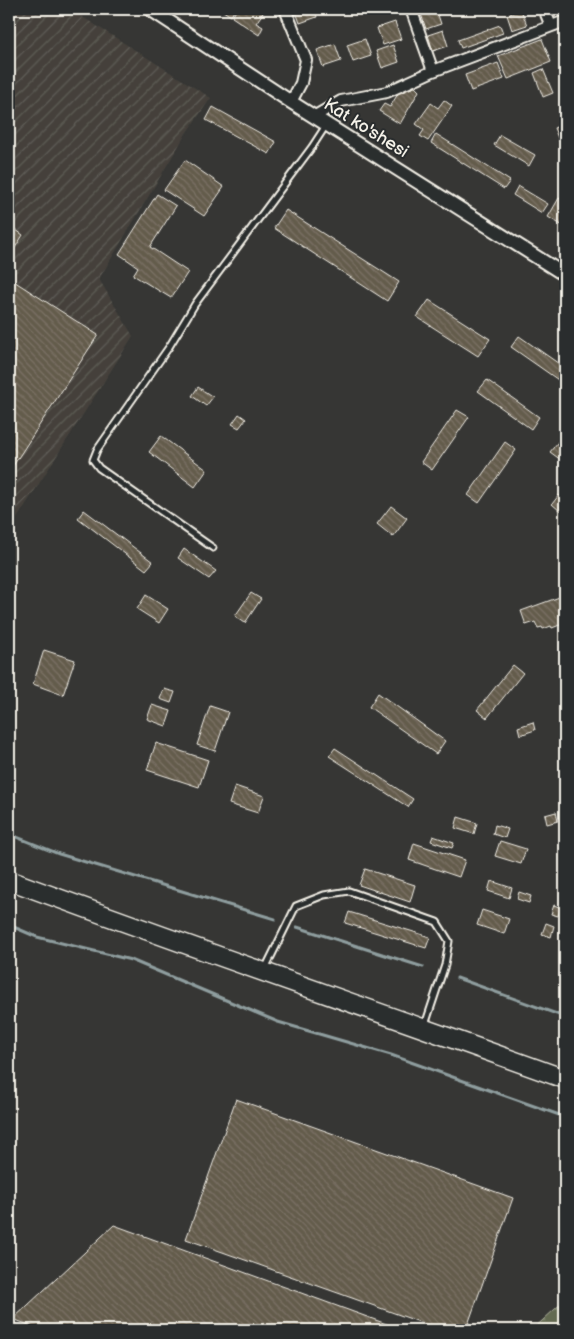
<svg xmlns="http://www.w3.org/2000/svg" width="574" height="1339" viewBox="0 0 574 1339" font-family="'Balsamiq Sans',sans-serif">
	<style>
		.industrial { fill: url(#industrial-furrows) }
		.forest { fill: url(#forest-firs); stroke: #acae9c }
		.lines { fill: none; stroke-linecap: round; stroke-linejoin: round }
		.stream { stroke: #8f9e9f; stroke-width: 3 }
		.building { fill: url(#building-back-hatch); stroke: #f4f1e8 }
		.service-casing { stroke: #f4f1e8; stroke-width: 9 }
		.minor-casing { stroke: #f4f1e8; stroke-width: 14 }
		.tertiary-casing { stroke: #f4f1e8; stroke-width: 16 }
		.trunk-casing { stroke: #f4f1e8; stroke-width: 21 }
		.service { stroke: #2a2d2e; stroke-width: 5 }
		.minor { stroke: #2a2d2e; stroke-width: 10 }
		.tertiary { stroke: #2a2d2e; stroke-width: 12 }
		.trunk { stroke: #2a2d2e; stroke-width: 18 }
		.labels { text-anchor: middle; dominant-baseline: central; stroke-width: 4; stroke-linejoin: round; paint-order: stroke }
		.street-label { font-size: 18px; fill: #f4f1e8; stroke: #2a2d2e }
	</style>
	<defs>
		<pattern id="industrial-furrows" width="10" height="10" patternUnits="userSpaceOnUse" patternTransform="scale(1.25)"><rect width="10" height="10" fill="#44413b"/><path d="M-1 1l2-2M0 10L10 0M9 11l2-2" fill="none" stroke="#605d57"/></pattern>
		<pattern id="forest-firs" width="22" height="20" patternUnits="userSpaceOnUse" patternTransform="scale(1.25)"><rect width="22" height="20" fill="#636b51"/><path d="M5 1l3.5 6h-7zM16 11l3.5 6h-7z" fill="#7a816a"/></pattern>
		<pattern id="building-back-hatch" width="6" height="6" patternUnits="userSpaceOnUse" patternTransform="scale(1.25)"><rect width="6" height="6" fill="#645b4c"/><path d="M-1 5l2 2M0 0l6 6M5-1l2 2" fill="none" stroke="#7b7366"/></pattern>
	</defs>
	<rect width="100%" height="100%" fill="#363634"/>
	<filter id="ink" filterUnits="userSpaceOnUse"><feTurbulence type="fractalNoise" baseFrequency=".02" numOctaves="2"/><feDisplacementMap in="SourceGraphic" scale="10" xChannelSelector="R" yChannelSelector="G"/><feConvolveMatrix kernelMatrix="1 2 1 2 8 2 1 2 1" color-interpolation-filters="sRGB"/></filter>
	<g filter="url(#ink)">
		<path class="industrial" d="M9,9h61l141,89 -24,34 -88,147 34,57 -124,195z"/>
		<path class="forest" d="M565,1300v30h-33z"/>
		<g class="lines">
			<path class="stream" d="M9,834l50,20 216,65
				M9,925l28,12 94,23 147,62 113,33 174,62
				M297,927l126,40
				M457,978l108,39"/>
		</g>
		<path class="building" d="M220,9h15l-4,7z
			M237,9h26l2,1 -9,13 7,4 -4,8 -27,-18z
			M295,9h20l2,8 -17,6z
			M436,9l5,15 -15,5 -5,-15z
			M521,10l6,15 -15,5 -5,-15z
			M395,22l6,17 -18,6 -6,-17z
			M500,25l3,8 -42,15 -3,-8z
			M443,30l5,16 -15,5 -5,-16z
			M365,39l6,17 -18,6 -6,-17z
			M542,39l9,23 -43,17 -10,-23z
			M335,44l6,17 -18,6 -6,-17z
			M393,45l6,17 -17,6 -6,-17z
			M498,63l6,16 -33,12 -6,-16z
			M543,69l10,24 -10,4 -9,-24z
			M415,87l4,4 -19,33 -21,-13 5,-7 6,3 9,-15z
			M444,100l8,6 -24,35 -8,-5 4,-6 -8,-6 15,-21 7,5z
			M213,107l63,35 -7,12 -63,-34z
			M565,123v18l-5,2 -6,-15z
			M436,134l74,47 -6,8 -73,-46z
			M500,135l35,20 -6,11 -35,-21z
			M565,143v14l-5,-12z
			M185,160l39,27 -20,29 -40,-26z
			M518,186l30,18 -6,9 -29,-18z
			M157,194l19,12 -26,41 38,25 -17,26 -38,-23 5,-8 -19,-13z
			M559,198l6,3v26l-17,-10z
			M286,210l113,72 -12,19 -113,-73z
			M9,225l14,10 -12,19 -2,-1z
			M9,278l89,57 -89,137z
			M429,300l61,39 -12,17 -61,-39z
			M519,336l46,32v14l-1,2 -53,-37z
			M487,380l52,37 -8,12 -53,-38z
			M198,387l15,10 -7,9 -14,-10z
			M457,410l12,7 -37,53 -11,-8z
			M239,414l7,5 -7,9 -7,-4z
			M565,433v30l-15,-11z
			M161,436l46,34 -12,17 -46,-35z
			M505,442l11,8 -37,53 -11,-8z
			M559,495l6,5v4l-5,7 -8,-7z
			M391,506l16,12 -14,19 -16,-13z
			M84,510l69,52 -7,8 -68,-52z
			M184,549l32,22 -7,8 -31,-21z
			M251,593l10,6 -16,24 -10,-7z
			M146,595l22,14 -9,14 -22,-14z
			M565,595v28l-13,5 -1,-2 -8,3 -1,-2 -4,1 -3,-6 -9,3 -5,-14z
			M44,650l31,10 -12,35 -30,-11z
			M513,665l10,8 -36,45 -10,-8z
			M164,689l11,3 -4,11 -11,-4z
			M378,693l67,48 -9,13 -67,-47z
			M152,705l19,6 -5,15 -19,-7z
			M210,706l18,6 -13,39 -18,-6z
			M565,707v12h-2l-4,-10z
			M533,722l2,8 -15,5 -2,-8z
			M156,743l52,17 -9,27 -52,-17z
			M335,748l78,51 -5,8 -79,-51z
			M235,786l29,10 -6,17 -29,-9z
			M556,812l2,9 -11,3 -2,-9z
			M458,817l19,6 -3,11 -19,-6z
			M495,825l13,4 -3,9 -12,-4z
			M433,836l21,7 -2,5 -21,-7z
			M500,841l26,8 -5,15 -26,-8z
			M414,843l51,17 -6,17 -50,-17z
			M365,869l50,16 -5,17 -51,-17z
			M491,881l21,7 -3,10 -21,-7z
			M519,892l12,4 -2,7 -12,-4z
			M554,905l7,3 -3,8 -7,-2z
			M482,910l27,9 -5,15 -27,-9z
			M349,912l81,25 -4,11 -81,-25z
			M546,923l8,3 -3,11 -9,-3z
			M236,1099l277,99 -47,132h-24l-256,-91z
			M114,1225l289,105h-361l-29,-11z"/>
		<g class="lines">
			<defs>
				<path id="service" d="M213,548l-114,-80 -6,-8 4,-10 72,-103 26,-43 117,-157 15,-23
					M265,969l31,-63 28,-11 25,-4 88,31 12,19 -4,24 -20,60"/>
				<path id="minor" d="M285,9l21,51 -5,23 -10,19
					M411,9l22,62
					M544,9l7,17
					M315,116l26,-15 46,-9 46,-21 132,-50"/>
				<path id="tertiary" d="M150,9l141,93 274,173"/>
				<path id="trunk" d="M9,880c185,69 371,132 556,199"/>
			</defs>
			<use href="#service" class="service-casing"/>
			<use href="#minor" class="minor-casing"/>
			<use href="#tertiary" class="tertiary-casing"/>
			<use href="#trunk" class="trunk-casing"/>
			<use href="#service" class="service"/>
			<use href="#minor" class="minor"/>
			<use href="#tertiary" class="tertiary"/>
			<use href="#trunk" class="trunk"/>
		</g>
	</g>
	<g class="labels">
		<g class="street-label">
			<text transform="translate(366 128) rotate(32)">Kat ko'shesi</text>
		</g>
	</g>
	<rect width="574" height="1339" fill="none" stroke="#2a2d2e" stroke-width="30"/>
	<rect x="15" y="15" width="544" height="1309" fill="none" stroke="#f4f1e8" stroke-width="2" filter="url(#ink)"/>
</svg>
